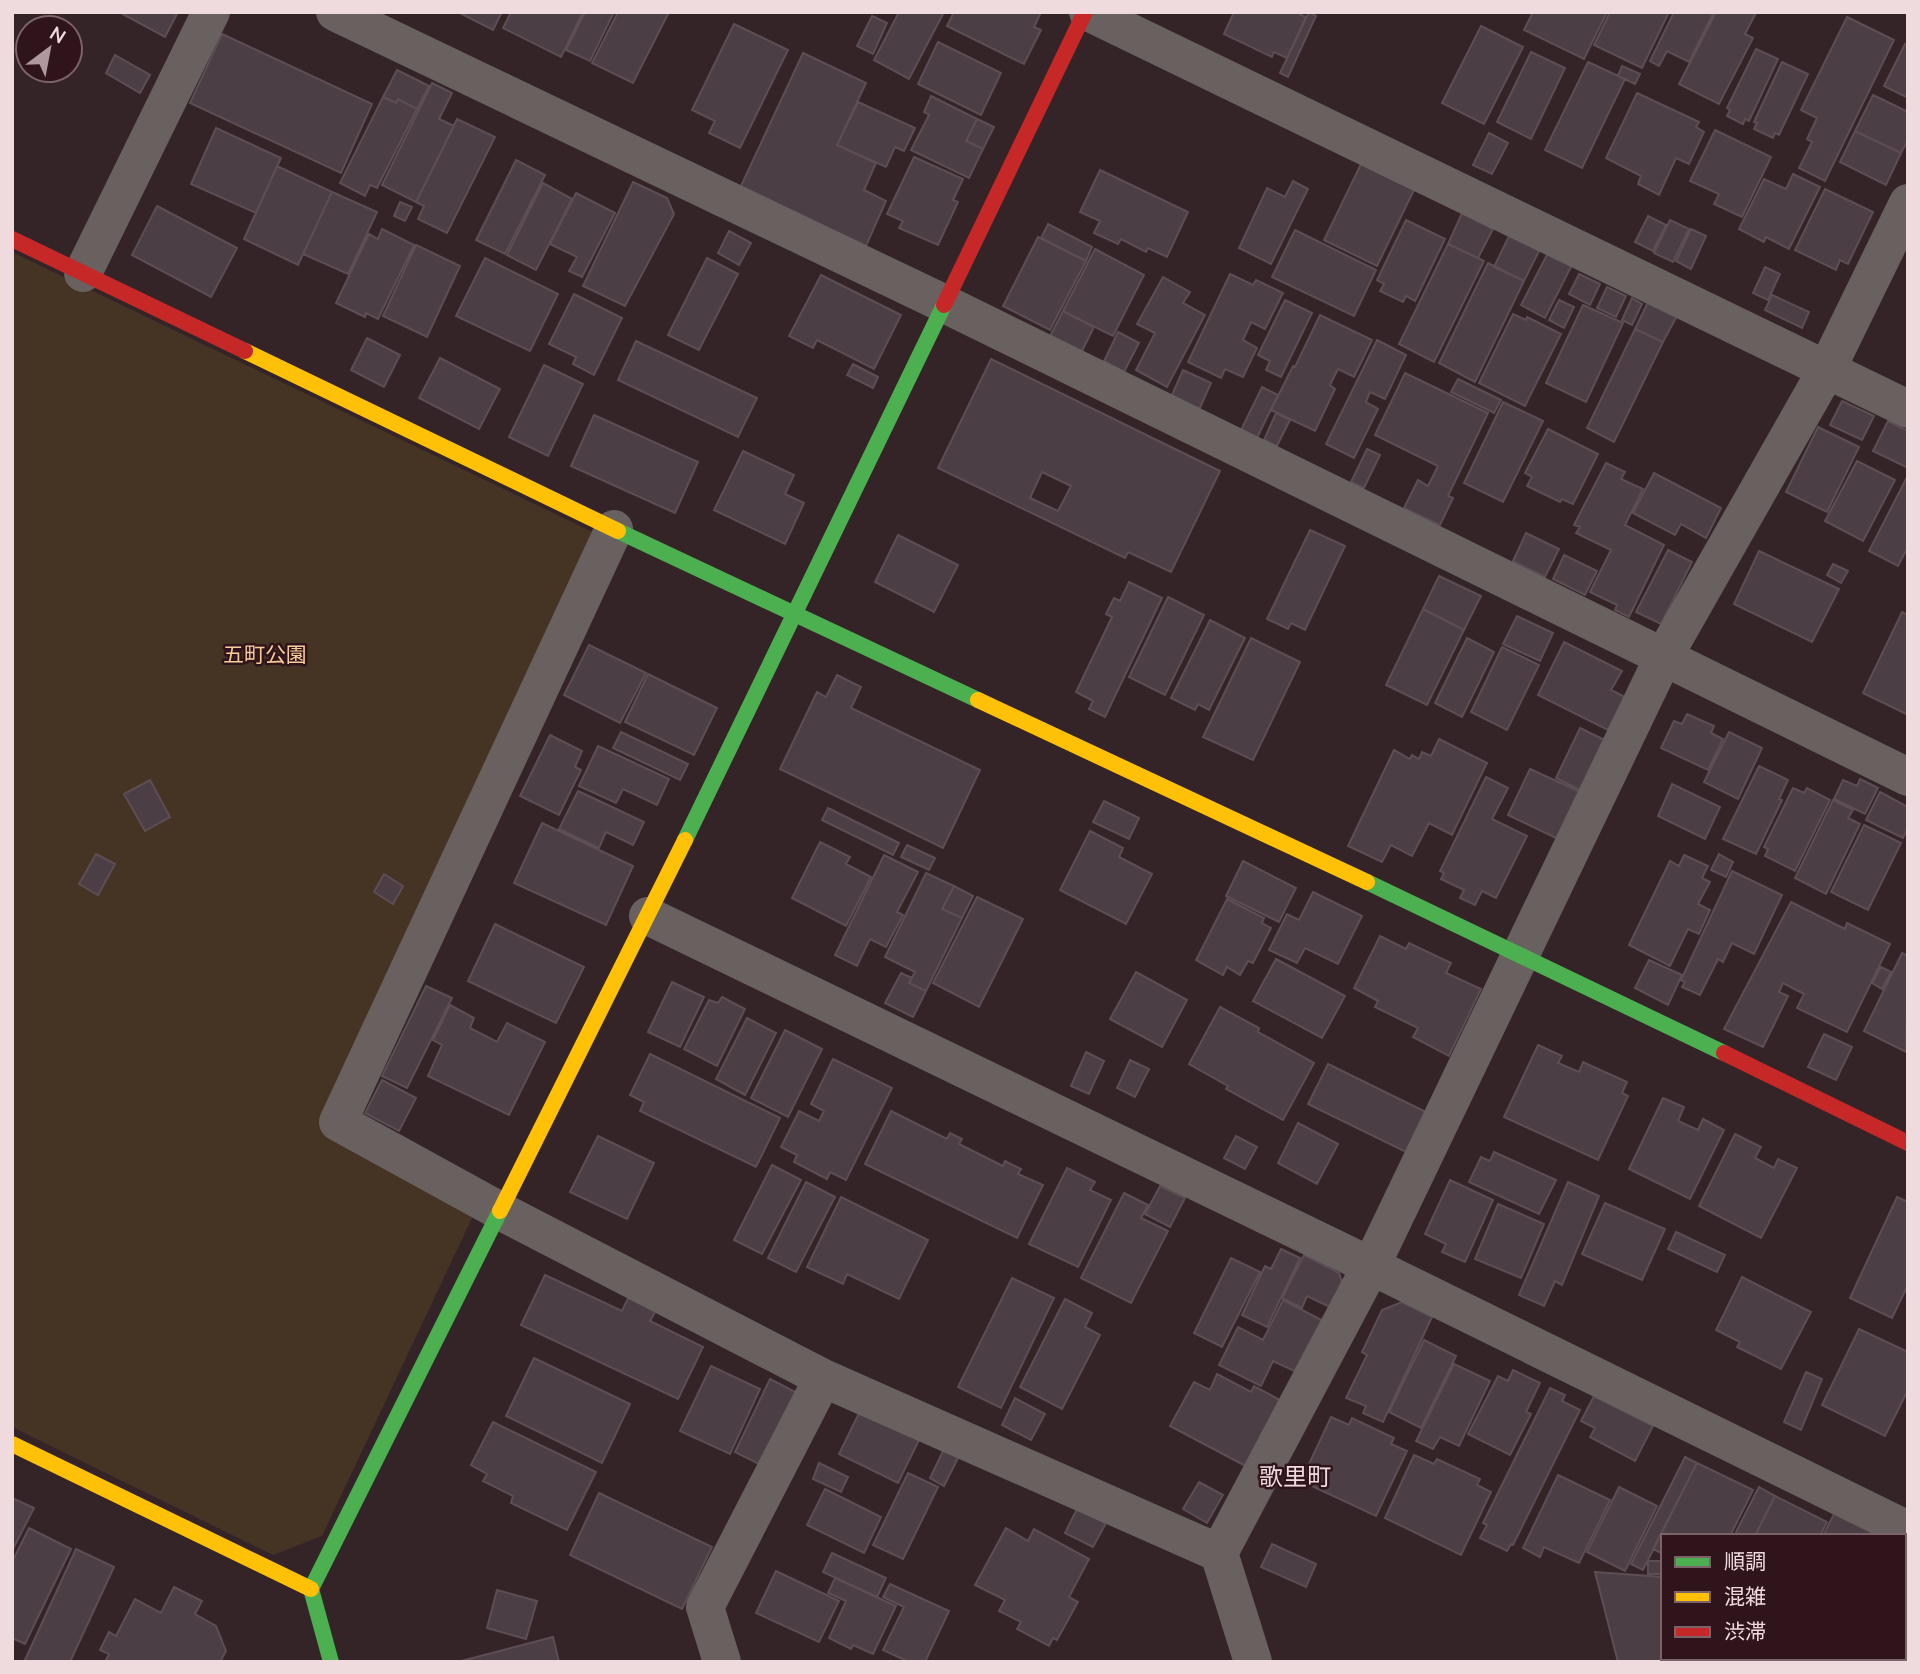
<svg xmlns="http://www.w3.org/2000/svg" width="1920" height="1674" viewBox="0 0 1920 1674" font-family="'Nunito Sans','Noto Sans JP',sans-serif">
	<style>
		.green { fill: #453423 }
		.building { fill: #4c3e45; stroke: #5c4e54; stroke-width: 2; fill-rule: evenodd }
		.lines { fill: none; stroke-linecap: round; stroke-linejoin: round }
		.street { stroke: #696160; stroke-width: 38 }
		.fast { stroke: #4caf50; stroke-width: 16 }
		.slow { stroke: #ffc107; stroke-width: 16 }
		.jam { stroke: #c62828; stroke-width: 16 }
		.labels { text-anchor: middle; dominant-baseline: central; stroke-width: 5; stroke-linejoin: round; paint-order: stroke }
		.park-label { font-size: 21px; fill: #f6cc99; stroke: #30141b }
		.quarter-label { font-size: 24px; fill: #efdade; stroke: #30141b }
	</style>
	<rect width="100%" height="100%" fill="#342428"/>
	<path class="green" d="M12,252l587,283 -273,595 136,72 10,16 -150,318 -49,19 -261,-128z"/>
	<path class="building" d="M119,12h59l-13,25z
		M458,12h44l-9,18z
		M511,12h72l-22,45 -58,-29z
		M585,12h29l-24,49 -24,-11z
		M618,12h51l-36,71 -41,-20z
		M899,12h45l-35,67 -35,-19z
		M954,12h87l-7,15 7,3 -17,34 -77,-38z
		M1234,12h61l11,5 -19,41 -13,-6 -2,5 -48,-23z
		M1309,12l7,4 -28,61 -8,-4z
		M1533,12h74l-23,47 -60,-29z
		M1610,12h59l-27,56 -48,-23z
		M1674,12h40l-25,50 -22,-11 -8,15 -9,-5z
		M1716,12l40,1 -11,21 8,4 -34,66 -40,-20z
		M872,16l15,7 -14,31 -16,-8z
		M1847,17l47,23 -69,141 -26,-13 13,-26 -5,-3 10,-21 -16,-8z
		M734,24l54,26 -48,98 -31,-15 6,-12 -23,-11z
		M1481,26l42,21 -39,77 -42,-21z
		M222,34l150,70 -31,69 -151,-70z
		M938,42l63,31 -20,42 -63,-31z
		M1905,44l3,2v52l-24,-12z
		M1756,49l22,10 -29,62 -4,-2 -2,5 -16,-8 3,-6 -3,-2z
		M1531,52l34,16 -34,71 -34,-17z
		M803,53l63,30 -29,62 39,18 -12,27 22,11 -20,45 -126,-58z
		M115,55l35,20 -10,18 -34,-20z
		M1588,62l37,17 -43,89 -37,-18z
		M1782,62l26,12 -29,61 -4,-2 -2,5 -19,-9 3,-6 -3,-1z
		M1622,66l18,8 -5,10 -17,-8z
		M397,70l32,16 -12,23 -19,-10 -2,4 -13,-6z
		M432,83l20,10 -13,26 15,7 -38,76 -34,-17z
		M1637,93l62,29 -3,5 8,5 -15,32 -13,-6 -17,37 -21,-11 3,-8 -35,-18z
		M1873,95l35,17v28l-7,13 -46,-22z
		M931,96l46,23 -11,22 17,8 -14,29 -58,-28 18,-35 -5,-3z
		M383,97l13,6 2,-4 19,10 -40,79 -7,-3 -5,11 -25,-13z
		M858,102l57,26 -11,23 -9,-4 -9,20 -49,-22z
		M457,119l38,18 -48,96 -29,-14 6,-13 -8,-4z
		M977,119l17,8 -11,22 -17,-8z
		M216,128l65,30 -25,55 -65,-29z
		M1715,130l56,27 -29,60 -28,-13 5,-10 -29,-13z
		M1855,131l46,22 -15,32 -46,-23z
		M1489,133l19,10 -16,31 -19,-9z
		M914,157l49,22 -10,21 5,2 -20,43 -39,-17 4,-7 -16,-7z
		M516,160l29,15 -40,79 -29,-14z
		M1361,164l53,26 -37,76 -53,-26z
		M277,166l55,26 -34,73 -54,-26z
		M1100,170l88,42 -21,45 -19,-9 -2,4 -25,-13 -3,5 -24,-11 6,-12 -20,-9z
		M1793,174l27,13 -31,62 -23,-12 -2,5 -25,-13 25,-50 22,10z
		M1293,181l15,8 -37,75 -32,-16 28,-60 18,9z
		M633,182l34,16 7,16 -49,92 -42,-20z
		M543,183l29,16 -36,71 -29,-15z
		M1825,189l48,23 -25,52 -8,-4 -4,10 -41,-20z
		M332,192l45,20 -29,62 -45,-20z
		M576,193l39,20 -33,64 -13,-6 8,-14 -27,-13z
		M400,202l12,5 -7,14 -11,-5z
		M157,206l80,42 -26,49 -79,-42z
		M1462,213l31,16 -15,29 -30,-14z
		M1648,216l18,9 -13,26 -18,-9z
		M1406,220l39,19 -30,62 -9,-5 -3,6 -23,-11 4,-7 -7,-4z
		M1670,220l19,9 -16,33 -19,-9z
		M1048,224l44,23 -6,14 -45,-23z
		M382,229l32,16 -36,74 -12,-6 -1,4 -29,-14 33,-69 9,5z
		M1691,229l15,7 -15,33 -15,-8z
		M1295,230l81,40 -22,46 -82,-39z
		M729,231l22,12 -12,22 -21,-12z
		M1510,234l30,15 -16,32 -30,-14z
		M1038,237l48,24 -36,69 -47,-24z
		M1448,244l36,17 -50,101 -35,-18z
		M416,245l44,21 -33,71 -44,-21z
		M1095,249l49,26 -31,61 -50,-25z
		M1549,251l24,12 -28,55 -24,-13z
		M485,258l73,36 -28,57 -74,-35z
		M707,258l31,16 -39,76 -31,-15z
		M1488,263l36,18 -49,101 -36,-19z
		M1765,267l15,7 -12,26 -15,-7z
		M1230,274l23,11 3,-5 27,13 -18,36 -14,-7 -8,18 14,8 -14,29 -18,-8 -4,9 -33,-16z
		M1579,274l21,10 -10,21 -21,-11z
		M821,275l80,40 -27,54 -57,-29 -4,8 -24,-12z
		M1163,277l27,15 -7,11 22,12 -38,72 -31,-17 19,-37 -18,-9z
		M1607,287l19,9 -10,21 -19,-9z
		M574,294l48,24 -28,57 -21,-11 3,-7 -27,-13z
		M1772,295l37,17 -7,16 -37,-18z
		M1632,298l10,6 -10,21 -10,-5z
		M1285,300l27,13 -31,64 -15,-7 4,-9 -12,-6z
		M1559,300l15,7 -10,21 -15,-8z
		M1648,302l29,14 -14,26 -28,-13z
		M1583,305l40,18 -37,79 -40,-19z
		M1063,311l31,16 -13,26 -32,-15z
		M1513,314l13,6 1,-3 34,17 -36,72 -46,-23z
		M1320,315l52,25 -18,37 -16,-8 -8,16 5,4 -20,42 -44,-21 22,-44 2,1z
		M1635,329l28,13 -49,100 -27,-14z
		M1118,332l21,11 -15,29 -20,-11z
		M367,338l33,17 -16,32 -33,-17z
		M1377,340l29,15 -21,44 -15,-7 -4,10 12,7 -24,49 -28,-14z
		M636,341l121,57 -19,39 -120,-57z
		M440,358l60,31 -21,40 -60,-31z
		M991,359l229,112 -49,101 -43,-20 -3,6 -187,-90zM1042,472l29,14 -13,25 -28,-13z
		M853,364l25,13 -5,11 -26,-13z
		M544,365l39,19 -35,72 -39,-19z
		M1183,370l28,13 -12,27 -28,-13z
		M1405,373l83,40 -40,83 5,2 -13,27 -36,-17 14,-28 10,6 10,-20 -63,-31z
		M1458,379l43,21 -7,13 -43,-21z
		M1262,387l16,8 -21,43 -16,-8z
		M1842,401l32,15 -12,24 -32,-15z
		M1503,402l40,19 -40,81 -39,-19z
		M1276,413l14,7 -13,26 -13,-6z
		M594,415l104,47 -23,51 -104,-47z
		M1888,421l20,10v37l-35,-17z
		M1818,427l41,20 -32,65 -41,-20z
		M1548,429l50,25 -25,50 -11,-5 -2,3 -33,-16 5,-9 -7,-4z
		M1367,449l13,6 -16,33 -13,-6z
		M743,451l51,24 -9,19 19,9 -19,41 -71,-34z
		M1857,461l38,19 -32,61 -38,-20z
		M1606,463l19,9 -4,7 22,10 -18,36 39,20 -35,72 -14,-7 2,-5 -27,-13 21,-42 -35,-17 4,-6 -6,-2z
		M1654,473l67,35 -15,30 -25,-14 -6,11 -42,-22z
		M1906,479l2,1v67l-10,19 -29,-15z
		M1310,530l35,16 -40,84 -14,-7 -3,6 -21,-10z
		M1526,533l33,16 -14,28 -32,-16z
		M898,535l60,30 -24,47 -59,-30z
		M1668,550l24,12 -31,62 -25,-12z
		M1759,551l80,38 -27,53 -78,-38z
		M1564,555l33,16 -12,24 -32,-16z
		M1833,564l15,7 -7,12 -14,-8z
		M1439,576l42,20 -17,34 -41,-21z
		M1129,582l33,16 -57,119 -16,-8 4,-8 -17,-9 36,-75 -6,-3 8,-16 6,3z
		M1168,597l36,18 -39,80 -36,-18z
		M1423,609l41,21 -37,75 -41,-20z
		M1902,612l6,3v100l-45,-22z
		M1517,616l36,17 -13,28 -37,-17z
		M1210,620l35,18 -36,72 -11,-6 -3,6 -24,-12z
		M1251,638l49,24 -47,98 -50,-23z
		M1467,638l27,14 -32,65 -27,-14z
		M1564,642l58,29 -11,19 14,7 -17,33 -70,-35z
		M589,645l57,28 -26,50 -56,-28z
		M1502,647l37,18 -32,65 -36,-18z
		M648,674l69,34 -23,47 -69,-33z
		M837,675l24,12 -10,21 129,62 -37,78 -163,-79 37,-77 9,5z
		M1687,714l27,12 -3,7 12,6 -15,31 -47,-22 13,-27 8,3z
		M1580,728l31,15 -25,50 -30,-15z
		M621,732l67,32 -8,16 -67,-32z
		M1729,732l33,16 -24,51 -34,-17z
		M550,735l32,16 -7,16 6,3 -22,45 -39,-19z
		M1439,739l48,24 -35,72 -23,-12 -17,33 -21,-11 -9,17 -34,-16 46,-96 16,9 2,-4 7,4 3,-7 9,4z
		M598,746l71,33 -12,26 -34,-16 -7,14 -37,-17z
		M1759,766l29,14 -9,19 3,1 -26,54 -33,-15z
		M1530,769l57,26 -29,44 -50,-24z
		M1486,777l22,11 -16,31 35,17 -31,62 -14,-7 -7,14 -15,-7 4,-8 -23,-11 3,-6 -4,-2z
		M1860,779l18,9 -13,26 -31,-15 9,-19 14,6z
		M150,780l20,37 -25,14 -21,-37z
		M1672,784l48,23 -15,32 -47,-23z
		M1793,788l11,5 3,-5 23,12 -35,71 -30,-15 3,-7 -4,-2z
		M578,791l66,31 -11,23 -27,-13 -7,16 -40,-19z
		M1880,792l28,15v21l-5,10 -37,-18z
		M1833,800l20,10 -5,8 12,6 -34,70 -31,-16z
		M1104,801l35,17 -10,21 -36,-17z
		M828,808l71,35 -6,12 -71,-35z
		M542,823l91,43 -27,59 -92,-42z
		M1864,825l37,18 -33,67 -37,-18z
		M1090,831l33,17 -4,9 33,17 -26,50 -66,-34z
		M820,842l30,15 -4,7 25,13 -25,49 -54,-28z
		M907,845l28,13 -6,12 -28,-13z
		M96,854l19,10 -17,31 -19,-11z
		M1719,854l14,8 -7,15 -15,-7z
		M884,855l34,17 -21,40 6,3 -17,32 -16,-8 -13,27 -22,-11z
		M1684,855l24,11 -6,12 8,4 -12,22 12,6 -11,24 -11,-5 -18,37 -41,-21 41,-84 9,5z
		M1243,861l53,27 -17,34 -53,-26z
		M1732,871l50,24 -28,59 -22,-11 -9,19 -5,-3 -18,36 -18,-8 3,-5 -4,-2z
		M926,873l28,13 -12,23 20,9 -36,73 -17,-8 6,-11 -30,-15z
		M384,874l19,12 -10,18 -19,-12z
		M954,886l19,10 -11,22 -20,-9z
		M1313,892l49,24 -24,48 -33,-16 -8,15 -28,-13 18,-36 12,6z
		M977,897l46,22 -44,88 -46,-24z
		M1227,899l37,19 -2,5 9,5 -18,35 -5,-2 -8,14 -13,-8 -4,8 -27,-15z
		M1791,902l54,27 2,-6 43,21 -43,88 -50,-24 7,-14 -21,-11 -4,9 9,4 -25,51 -39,-18z
		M495,924l89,43 -28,56 -88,-42z
		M1380,936l26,13 3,-6 42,20 -5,10 35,16 -32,67 -36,-19 5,-9 -43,-21 3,-6 -24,-13z
		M1902,953l6,3 -2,96 -42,-21z
		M1276,959l69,37 -23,42 -69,-37z
		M1649,960l33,15 -14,30 -33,-17z
		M1881,967l10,5 -9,17 -10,-6z
		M1136,972l51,28 -25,47 -52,-28z
		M901,973l11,5 -3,5 17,8 -13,26 -28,-14z
		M672,982l32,15 -24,50 -32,-15z
		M426,986l26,12 -45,90 -25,-12z
		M722,997l23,12 -28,57 -33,-17 25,-49 9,3z
		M450,1005l24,13 -4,10 27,14 10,-19 38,19 -36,73 -81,-39 14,-31 -9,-5z
		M1220,1007l39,21 -1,4 56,31 -31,57 -57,-31 2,-3 -39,-22z
		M747,1018l29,15 -31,62 -29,-16z
		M785,1030l37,19 -34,68 -37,-19z
		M1824,1034l28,13 -16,33 -28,-13z
		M1538,1045l24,11 -4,7 21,9 4,-10 44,20 -5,11 6,3 -30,64 -94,-43z
		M1086,1052l18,9 -15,33 -18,-8z
		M650,1054l130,64 -24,49 -116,-56 4,-9 -14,-7z
		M833,1059l59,29 -46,92 -16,-8 -3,7 -33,-17 3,-7 -16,-8 18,-36 20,10 5,-10 -13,-7z
		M1130,1060l19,9 -14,28 -18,-9z
		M1328,1064l102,50 -20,40 -102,-50z
		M382,1080l34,18 -17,33 -34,-18z
		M1663,1098l21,9 -6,14 20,9 5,-11 21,11 -34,69 -61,-30z
		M891,1111l56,28 3,-6 12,6 -3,5 44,22 2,-5 16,8 -3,5 25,11 -26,53 -152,-74z
		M1298,1123l40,21 -21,40 -39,-21z
		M1735,1134l26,13 -6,11 19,10 4,-9 19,9 -36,70 -62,-32z
		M598,1136l56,27 -27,56 -57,-27z
		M1236,1136l21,11 -12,22 -21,-11z
		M1494,1152l62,28 -17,34 -70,-32 12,-25 9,4z
		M772,1165l29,15 -39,74 -28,-14z
		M1067,1168l28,14 -5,8 21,10 -33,67 -49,-23z
		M1450,1180l43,20 -28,62 -23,-10 4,-8 -21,-10z
		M806,1182l29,15 -39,75 -28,-14z
		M1568,1182l31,14 -37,89 -7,-4 -11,25 -25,-11z
		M1160,1186l25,12 -15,29 -25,-13z
		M1124,1193l24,12 -7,13 27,13 -37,72 -50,-25z
		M841,1197l87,43 -29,59 -52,-25 -4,10 -36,-17z
		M1897,1197l11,5v83l-16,33 -42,-20z
		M1605,1203l60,26 -23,51 -60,-26z
		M1498,1204l46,20 -23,54 -46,-19z
		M1676,1232l49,23 -8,17 -49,-23z
		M1281,1249l19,9 -33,69 -25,-12 23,-49 6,3z
		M1304,1255l35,18 6,18 -9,19 -29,-14 -5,12 -20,-10z
		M1231,1258l29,14 -38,75 -28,-14z
		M545,1275l77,36 9,-19 28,13 -9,16 53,26 -25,52 -157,-74z
		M1742,1277l69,35 -30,57 -44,-22 3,-5 -24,-12z
		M1012,1278l42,20 -53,110 -43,-21z
		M1065,1299l27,14 -7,14 15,8 -38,74 -42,-22z
		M1283,1300l46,24 -26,51 -30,-14 -12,25 -42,-21 19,-38 25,13z
		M1402,1302l30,15 -49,105 -20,-9 3,-7 -20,-8 21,-43 -5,-3 20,-42z
		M1859,1329l49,23v38l-23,46 -63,-31z
		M1424,1340l32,16 -35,72 -32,-16z
		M534,1358l96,46 -28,59 -96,-47z
		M1454,1364l36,17 -31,65 -19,-9 -7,12 -17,-8z
		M711,1366l49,23 -30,65 -50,-23z
		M1513,1370l27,13 -14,29 5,2 -21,41 -42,-21 30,-58 10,5z
		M1806,1372l16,7 -21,51 -17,-8z
		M1217,1374l34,18 3,-6 26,14 -25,71 -85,-45 24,-44 16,8z
		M770,1379l31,16 -36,72 -30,-15z
		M1550,1388l15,7 -3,6 18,9 -67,135 -2,-1 -4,7 -27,-13 7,-13 -4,-2z
		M1594,1396l59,30 -18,35 -45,-24 5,-9 -14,-7z
		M1015,1398l30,16 -14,26 -29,-15z
		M860,1411l59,29 -21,43 -59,-29z
		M1331,1417l18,8 3,-7 42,20 -3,6 16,7 -31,65 -75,-35z
		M493,1422l103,50 -29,58 -56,-27 2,-7 -30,-15 4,-7 -16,-9z
		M944,1449l15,7 -15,30 -14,-8z
		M1414,1455l20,9 3,-5 43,20 -3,6 14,7 -30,63 -76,-37z
		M1685,1457l12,6 -54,107 -12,-6z
		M819,1463l29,14 -7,15 -28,-13z
		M1697,1463l56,27 -23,46h-67v18l-10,-5z
		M908,1473l30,14 -35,72 -30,-14z
		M1558,1475l52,25 -31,63 -35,-16 -4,10 -17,-9z
		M1199,1482l24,13 -16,28 -24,-14z
		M1619,1487l38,19 -32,65 -38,-19z
		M1759,1487l16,9 -20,40h-21z
		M825,1489l56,28 -17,36 -57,-28z
		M599,1493l113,54 -30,62 -112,-54z
		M1775,1496l52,26 -7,14h-65z
		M12,1498l22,10 -22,43z
		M1077,1509l29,14 -13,24 -28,-14z
		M1835,1512l48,24h-60z
		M29,1528l42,21 -46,95 -13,-6v-76z
		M1006,1528l22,13 6,-12 55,30 -20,38 9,5 -21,38 -4,-2 -4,8 -32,-17 4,-7 -22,-11 6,-11 -30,-15z
		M1272,1544l44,20 -10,23 -45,-20z
		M76,1549l38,18 -44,95h-46z
		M832,1553l54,25 -9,19 -54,-25z
		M1648,1561h15v13h-15z
		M776,1571l63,30 -20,41 -63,-29z
		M1595,1572l68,5v81l31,2 -8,2h-68z
		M835,1578l61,28 -23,48 -20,-9 -2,4 -22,-11 17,-37 -18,-8z
		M890,1584l59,27 -24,51h-16l-26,-12 21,-43 -21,-10z
		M174,1587l28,14 -7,13 21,12 10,25 -6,11h-115l4,-8 -9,-4 9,-18 7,4 19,-37 26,14z
		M497,1590l40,11 -11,38 -39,-11z
		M553,1637l6,25h-98v-1z
		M1710,1658h49l1,4h-49z"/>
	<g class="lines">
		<path class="street" d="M335,12l610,292 963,473
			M1088,12l820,397
			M83,273l128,-261
			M614,529l-276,593 162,89 323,167 396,175 34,109
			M648,916l723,350 537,264
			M1219,1553l152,-287 292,-608 163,-287 82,-168
			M722,1662l-17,-55 118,-229"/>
		<path class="fast" d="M618,531l360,169
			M685,840l259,-535
			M1367,882l357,171
			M331,1662l-20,-73 189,-378"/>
		<path class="slow" d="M245,351l373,180
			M978,700l389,182
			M500,1211l185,-371
			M12,1444l299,145"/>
		<path class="jam" d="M12,239l233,112
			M944,305l141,-293
			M1724,1053l184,90"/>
	</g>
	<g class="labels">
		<g class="park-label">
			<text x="265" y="655">五町公園</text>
		</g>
		<g class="quarter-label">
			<text x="1295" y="1477">歌里町</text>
		</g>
	</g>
	<rect width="1920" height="1674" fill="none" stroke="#efdade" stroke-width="28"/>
	<rect x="1661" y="1534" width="245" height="126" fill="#30141b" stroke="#7c6369" stroke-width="2"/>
	<rect x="1675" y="1557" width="35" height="10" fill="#4caf50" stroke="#7c6369" stroke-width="2"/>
	<text x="1724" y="1569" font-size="21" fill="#efdade">順調</text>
	<rect x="1675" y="1592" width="35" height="10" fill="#ffc107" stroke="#7c6369" stroke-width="2"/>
	<text x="1724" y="1604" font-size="21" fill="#efdade">混雑</text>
	<rect x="1675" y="1627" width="35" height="10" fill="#c62828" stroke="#7c6369" stroke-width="2"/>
	<text x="1724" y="1639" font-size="21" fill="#efdade">渋滞</text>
	<g transform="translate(49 49) rotate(32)"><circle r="33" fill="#30141b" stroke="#7c6369" stroke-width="2"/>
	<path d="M0-5L12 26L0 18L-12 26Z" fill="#ae9a9e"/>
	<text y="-10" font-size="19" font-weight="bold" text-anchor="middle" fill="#efdade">N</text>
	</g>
</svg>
